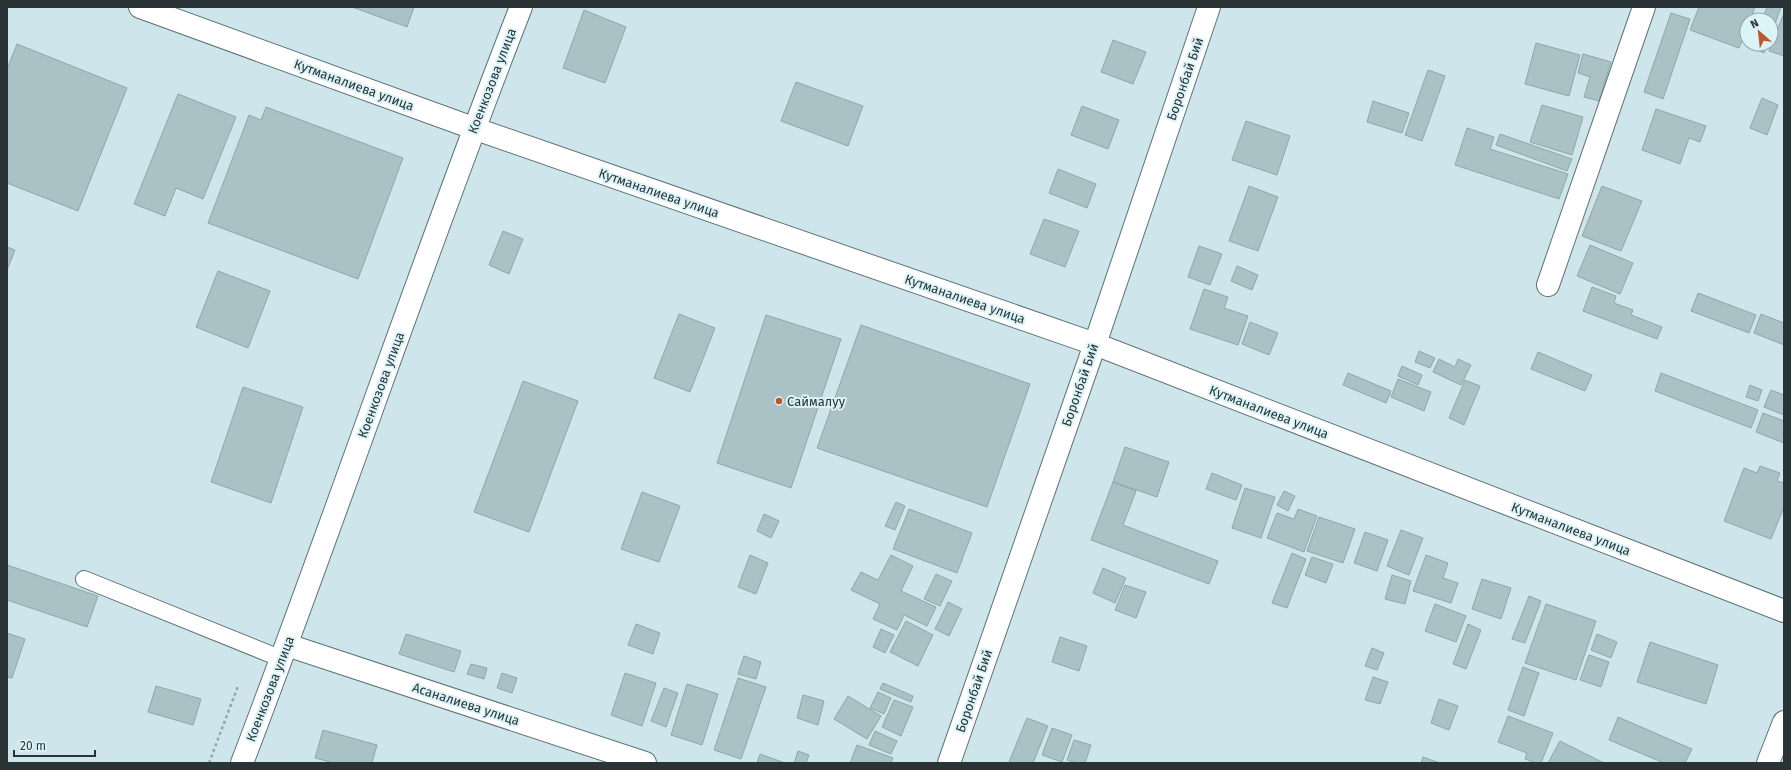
<svg xmlns="http://www.w3.org/2000/svg" width="1791" height="770" viewBox="0 0 1791 770" font-family="'Fira Sans',sans-serif">
	<style>
		.building { fill: #aac1c5; stroke: #8fa6aa }
		.lines { fill: none; stroke-linecap: round; stroke-linejoin: round }
		.service-casing { stroke: #5d7376; stroke-width: 18 }
		.minor-casing { stroke: #5d7376; stroke-width: 24 }
		.tertiary-casing { stroke: #5d7376; stroke-width: 24 }
		.path { stroke: #94a6aa; stroke-width: 2.5; stroke-dasharray: 3 3; stroke-linecap: butt }
		.service { stroke: #fff; stroke-width: 16 }
		.minor { stroke: #fff; stroke-width: 22 }
		.tertiary { stroke: #fff; stroke-width: 22 }
		.poi-dot { fill: #bd562c; stroke: #dbf4f8; stroke-width: 1.5 }
		.labels { text-anchor: middle; dominant-baseline: central; stroke-width: 4; stroke-linejoin: round; paint-order: stroke }
		.street-label { font-size: 13px; fill: #2a3335; stroke: #dbf4f8 }
		.poi-label { font-size: 13px; fill: #2a3335; stroke: #dbf4f8; text-anchor: start }
	</style>
	<rect width="100%" height="100%" fill="#cee6eb"/>
	<path class="building" d="M352,7h62l-7,20z
		M1699,7h56l-5,13h-3v9l-8,19 -49,-18z
		M1767,7h14l-10,28v-15h-9z
		M584,10l42,17 -21,56 -42,-15z
		M1671,13l19,6 -27,80 -19,-7z
		M1784,13v43l-15,-5z
		M1113,40l33,12 -13,32 -32,-12z
		M1536,43l44,12 -11,41 -44,-12z
		M17,44l110,44 -49,123 -71,-28v-114z
		M1753,44h14l-3,9 -12,-5z
		M1583,54l28,8 -12,39 -15,-4 6,-20 -12,-4z
		M1428,70l17,6 -23,65 -17,-6z
		M796,82l67,24 -15,40 -67,-25z
		M178,94l58,23 -33,82 -27,-11 -11,28 -31,-12z
		M1762,98l16,7 -11,30 -17,-7z
		M1373,101l36,12 -7,20 -35,-11z
		M1542,105l41,12 -11,38 -42,-13z
		M1082,106l37,14 -11,29 -37,-14z
		M266,107l137,51 -45,121 -150,-56 41,-108 12,5z
		M1656,109l50,17 -6,16 -11,-4 -9,26 -38,-14z
		M1246,121l44,15 -13,39 -45,-15z
		M1467,128l27,9 -4,12 78,25 -9,25 -104,-34z
		M1500,134l72,25 -5,12 -71,-26z
		M1058,169l38,15 -9,24 -38,-15z
		M1249,186l29,11 -20,54 -29,-10z
		M1602,186l40,15 -21,50 -39,-15z
		M1044,219l35,12 -14,36 -35,-13z
		M503,231l20,8 -14,35 -20,-9z
		M1590,245l43,18 -13,31 -43,-18z
		M1199,246l23,8 -12,31 -22,-8z
		M7,247l8,3 -8,20z
		M1237,266l21,9 -6,15 -21,-9z
		M218,271l52,20 -22,57 -52,-21z
		M1592,287l24,9 -2,7 19,7 -2,5 31,12 -5,12 -74,-28z
		M1204,289l24,8 -4,11 24,8 -10,29 -48,-16z
		M1698,293l58,22 -7,18 -58,-22z
		M679,314l36,14 -25,64 -36,-14z
		M1761,314l23,9v22l-30,-12z
		M766,315l75,24 -50,149 -74,-25z
		M1250,322l28,11 -9,22 -27,-11z
		M861,325l169,59 -43,123 -170,-59z
		M1419,351l16,7 -5,10 -15,-6z
		M1538,352l54,23 -7,16 -54,-22z
		M1439,359l16,8 3,-8 13,6 -10,20 -28,-13z
		M1402,366l20,9 -4,10 -20,-9z
		M1348,373l43,18 -5,12 -43,-18z
		M1661,373l97,37 -7,18 -96,-37z
		M1398,379l33,13 -7,19 -33,-14z
		M1465,380l15,6 -16,39 -15,-7z
		M523,381l55,20 -49,131 -55,-20z
		M1750,385l12,5 -4,11 -12,-4z
		M243,387l60,20 -32,96 -60,-21z
		M1771,390l13,5v20l-20,-8z
		M1763,413l21,8v22l-28,-11z
		M1125,447l44,15 -12,35 -44,-15z
		M1760,466l20,7 -3,8 7,2v24l-13,32 -47,-18 20,-53 13,5z
		M1212,473l30,12 -6,15 -30,-11z
		M1113,482l23,9 -13,34 95,36 -9,23 -118,-44z
		M1245,488l30,9 -14,41 -29,-10z
		M1284,491l11,5 -7,15 -11,-6z
		M642,492l38,14 -21,56 -38,-13z
		M896,502l9,4 -10,24 -10,-4z
		M909,509l63,24 -15,40 -64,-24z
		M1298,509l19,7 -13,36 -37,-14 10,-25 17,6z
		M764,514l15,7 -8,17 -14,-7z
		M1319,517l36,12 -12,34 -36,-12z
		M1401,530l22,8 -14,37 -22,-9z
		M1365,532l23,8 -11,31 -23,-8z
		M1292,553l14,6 -19,49 -15,-5z
		M750,555l18,8 -12,31 -18,-7z
		M891,555l22,11 -12,25 35,16 -9,19 -23,-11 -7,15 -24,-11 7,-15 -29,-14 10,-18 17,8z
		M1426,555l22,8 -5,15 15,5 -7,20 -38,-12z
		M1312,557l21,7 -7,19 -21,-8z
		M7,565l91,31 -11,31 -80,-27z
		M1103,568l23,10 -11,25 -22,-10z
		M936,574l16,7 -12,25 -16,-7z
		M1392,575l19,6 -6,23 -20,-5z
		M1482,579l29,9 -10,31 -29,-10z
		M1125,585l21,7 -10,26 -21,-8z
		M1529,596l12,5 -16,42 -13,-4z
		M948,602l14,7 -13,27 -14,-7z
		M1435,604l31,12 -10,26 -31,-11z
		M1546,604l50,17 -20,59 -51,-17z
		M906,621l27,14 -15,31 -28,-14z
		M636,624l24,9 -7,21 -25,-9z
		M1468,624l13,6 -15,39 -13,-5z
		M881,629l13,6 -9,18 -12,-6z
		M7,633l18,6 -13,39 -5,-1z
		M406,634l55,17 -7,21 -55,-18z
		M1597,634l20,8 -6,16 -20,-8z
		M1060,637l27,9 -8,25 -27,-9z
		M1650,642l68,23 -12,39 -69,-22z
		M1372,648l12,5 -7,17 -12,-4z
		M1589,655l20,7 -8,25 -21,-7z
		M744,656l17,6 -5,17 -18,-5z
		M471,664l16,4 -3,11 -17,-5z
		M1523,667l16,6 -15,43 -16,-6z
		M502,673l15,5 -5,15 -15,-5z
		M625,673l31,10 -14,43 -31,-11z
		M1373,677l15,5 -8,22 -15,-4z
		M738,678l28,9 -25,72 -27,-9z
		M883,683l30,13 -2,6 -31,-13z
		M687,684l31,10 -16,51 -31,-10z
		M156,686l45,13 -8,26 -45,-13z
		M664,688l14,5 -12,34 -15,-6z
		M878,692l13,6 -7,16 -14,-6z
		M803,695l21,6 -6,24 -21,-7z
		M848,696l33,20 -14,23 -33,-20z
		M1439,699l19,7 -9,24 -18,-7z
		M894,700l19,7 -12,29 -19,-9z
		M1508,716l45,17 -12,30h-5l-11,-4 2,-6 -29,-11z
		M1618,717l74,32 -7,14h-21l-55,-23z
		M1027,718l21,8 -15,37h-21l-3,-1z
		M1052,728l20,7 -10,27 -20,-7z
		M323,730l54,15 -5,18h-38l-19,-5z
		M875,731l22,10 -6,13 -22,-9z
		M1074,740l17,5 -6,18h-8l-10,-3z
		M1560,741l44,22h-56z
		M857,745l36,13 -2,5h-41z
		M798,751l11,4 -3,8h-12z
		M760,754l25,9h-28z
		M1423,757l17,6h-19z"/>
	<g class="lines">
		<defs>
			<path id="service" d="M84,579l198,80"/>
			<path id="minor" d="M140,7l333,121 622,216 689,267
				M1548,285l96,-278
				M287,645l358,118
				M242,763c96,-251 181,-506 279,-756
				M1768,763l16,-41"/>
			<path id="tertiary" d="M949,763l146,-419 114,-337"/>
		</defs>
		<use href="#service" class="service-casing"/>
		<use href="#minor" class="minor-casing"/>
		<use href="#tertiary" class="tertiary-casing"/>
		<path class="path" d="M209,763l29,-77"/>
		<use href="#service" class="service"/>
		<use href="#minor" class="minor"/>
		<use href="#tertiary" class="tertiary"/>
	</g>
	<circle class="poi-dot" cx="779" cy="401" r="4"/>
	<g class="labels">
		<g class="street-label">
			<text transform="translate(1185 79) rotate(-71)">Боронбай Бий</text>
			<text transform="translate(492 81) rotate(-69)">Коенкозова улица</text>
			<text transform="translate(354 85) rotate(20)">Кутманалиева улица</text>
			<text transform="translate(659 193) rotate(19)">Кутманалиева улица</text>
			<text transform="translate(965 299) rotate(19)">Кутманалиева улица</text>
			<text transform="translate(381 385) rotate(-70)">Коенкозова улица</text>
			<text transform="translate(1080 385) rotate(-71)">Боронбай Бий</text>
			<text transform="translate(1269 412) rotate(21)">Кутманалиева улица</text>
			<text transform="translate(1571 529) rotate(21)">Кутманалиева улица</text>
			<text transform="translate(270 689) rotate(-69)">Коенкозова улица</text>
			<text transform="translate(974 691) rotate(-71)">Боронбай Бий</text>
			<text transform="translate(466 704) rotate(18)">Асаналиева улица</text>
		</g>
		<g class="poi-label">
			<text x="787" y="401">Саймалуу</text>
		</g>
	</g>
	<rect width="1791" height="770" fill="none" stroke="#2a3335" stroke-width="16"/>
	<g transform="translate(1759 32) rotate(332)"><circle r="19" fill="#dbf4f8" stroke="#94a7aa"/>
	<path d="M0-3L7 15L0 10L-7 15Z" fill="#bd562c"/>
	<text y="-6" font-size="11" font-weight="bold" text-anchor="middle" fill="#2a3335">N</text>
	</g>
	<path d="M14 750v6h81v-6" fill="none" stroke="#2a3335" stroke-width="2"/>
	<text x="20" y="750" font-size="12" fill="#2a3335" stroke="#dbf4f8" stroke-width="3" paint-order="stroke">20 m</text>
</svg>
